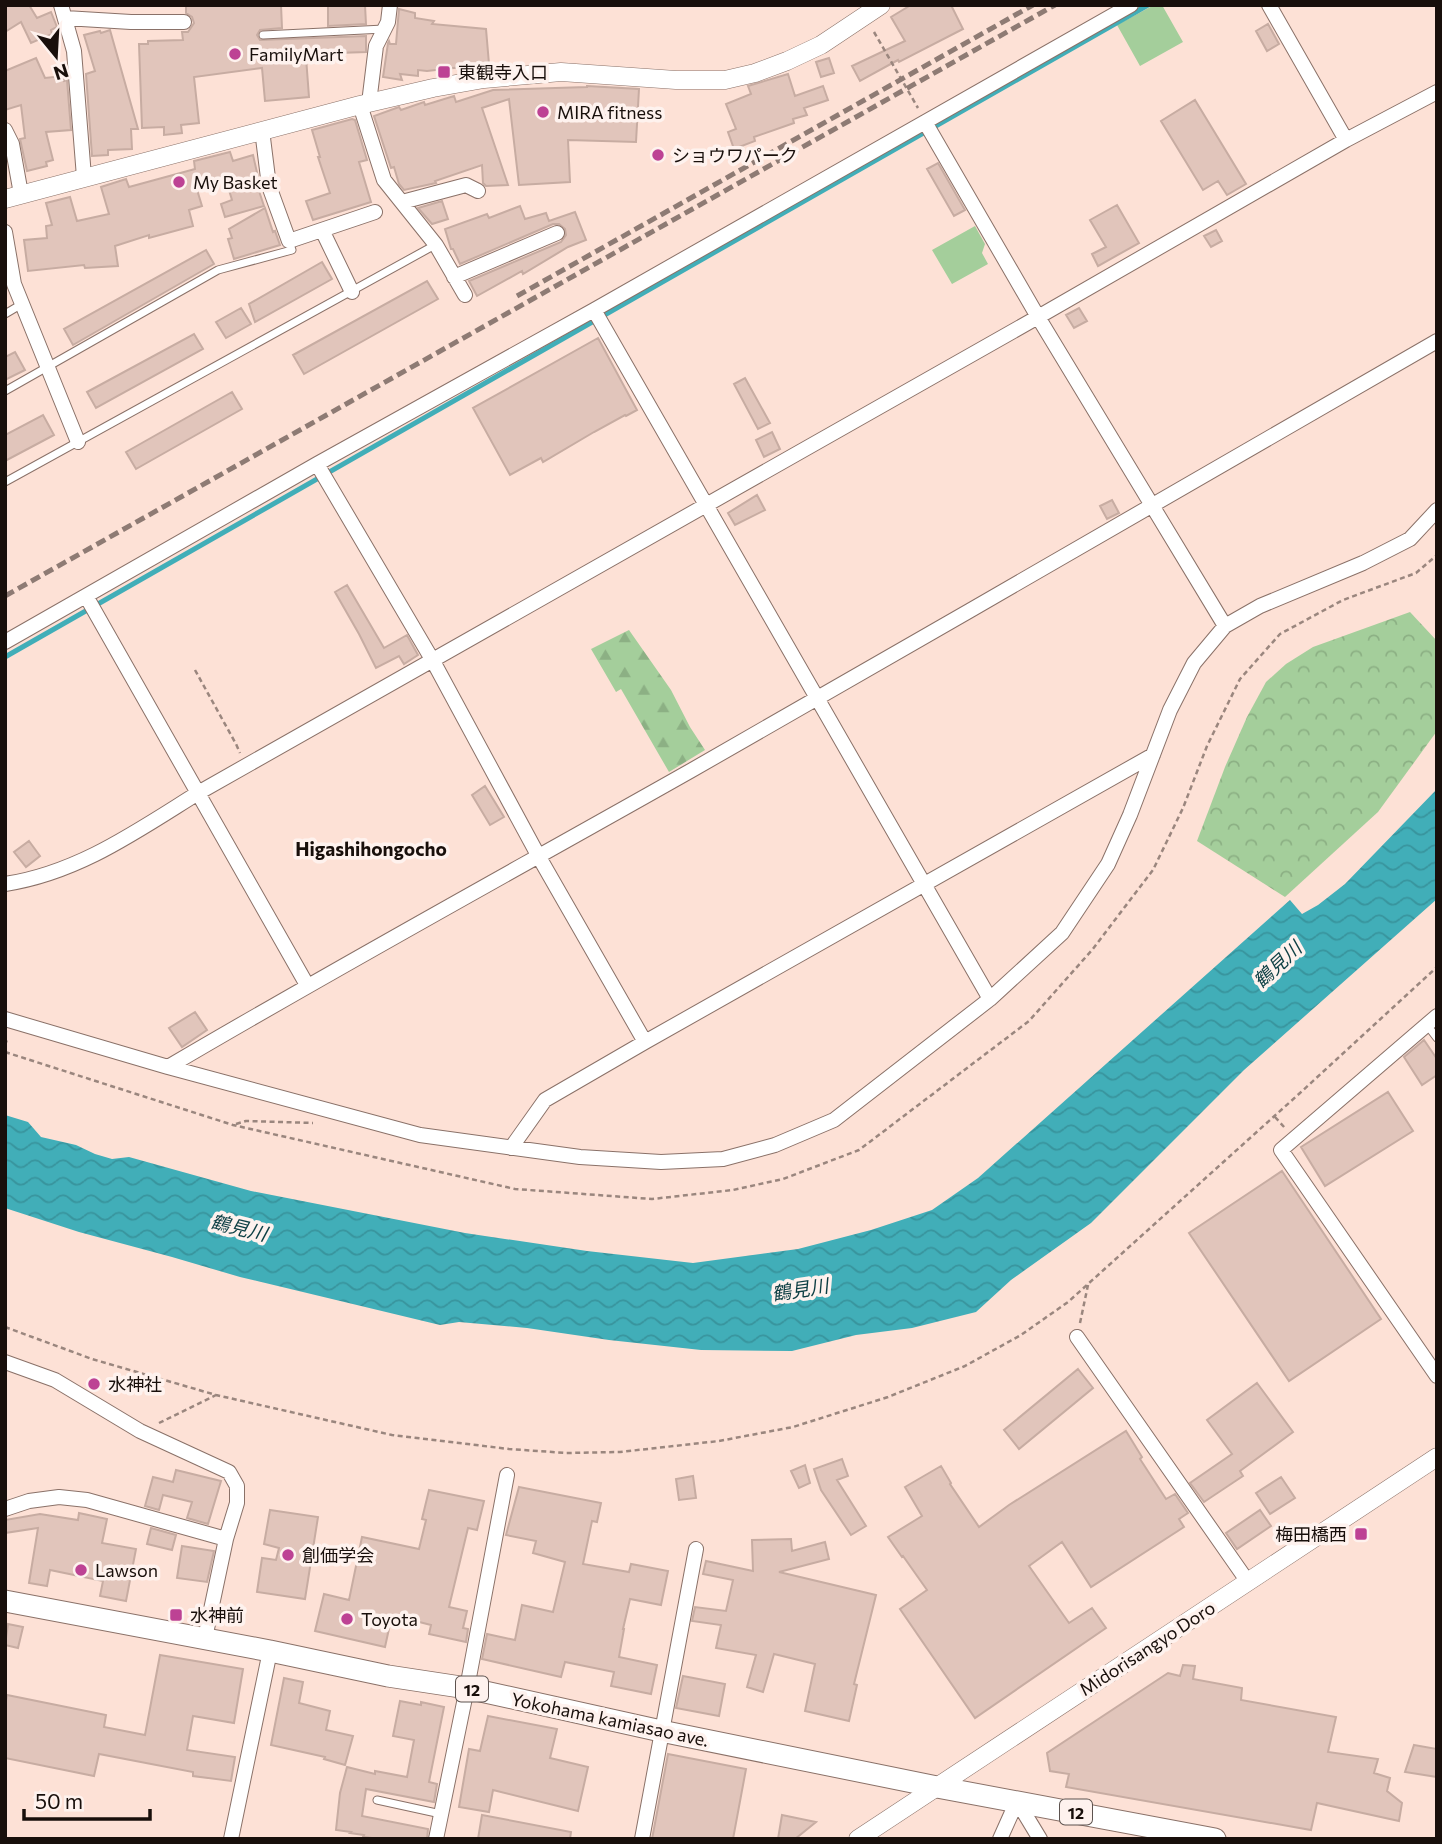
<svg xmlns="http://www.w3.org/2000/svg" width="1442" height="1844" viewBox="0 0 1442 1844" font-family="Commissioner,'Noto Sans JP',sans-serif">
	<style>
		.grass { fill: #a4ce9b }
		.forest { fill: url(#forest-firs) }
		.park { fill: url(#park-crowns) }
		.water { fill: url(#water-waves) }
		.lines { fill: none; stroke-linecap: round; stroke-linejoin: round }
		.stream { stroke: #41aeb8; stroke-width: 5 }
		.building { fill: #e1c5bb; stroke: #c7aca2; stroke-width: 2 }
		.service-casing { stroke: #8a7168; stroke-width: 9 }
		.minor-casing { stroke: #8a7168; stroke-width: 16 }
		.tertiary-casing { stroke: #8a7168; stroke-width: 19 }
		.primary-casing { stroke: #8a7168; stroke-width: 23 }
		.path { stroke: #9a867e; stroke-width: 2.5; stroke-dasharray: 5 3.5; stroke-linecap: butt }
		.service { stroke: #fff; stroke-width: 7 }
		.minor { stroke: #fff; stroke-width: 14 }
		.tertiary { stroke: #fff; stroke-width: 18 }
		.primary { stroke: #fff; stroke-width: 21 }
		.rail { stroke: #8e7b74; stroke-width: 5; stroke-dasharray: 10 5; stroke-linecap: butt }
		.poi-dot { fill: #bd4294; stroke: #fef2ee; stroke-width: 2.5 }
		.labels { text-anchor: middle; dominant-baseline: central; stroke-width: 7; stroke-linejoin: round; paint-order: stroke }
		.shield { fill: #fef2ee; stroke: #5d534f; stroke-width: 2 }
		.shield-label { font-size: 16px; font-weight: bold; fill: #180f0b }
		.poi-label { font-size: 18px; fill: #180f0b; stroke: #fef2ee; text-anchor: start }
		.street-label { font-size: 18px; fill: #180f0b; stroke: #fef2ee }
		.neighbourhood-label { font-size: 19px; font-weight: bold; fill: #180f0b; stroke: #fef2ee }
		.water-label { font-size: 19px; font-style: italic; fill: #0c3e43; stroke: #fef2ee }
	</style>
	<defs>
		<pattern id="forest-firs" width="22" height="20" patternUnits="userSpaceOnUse" patternTransform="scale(1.75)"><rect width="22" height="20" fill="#a4ce9b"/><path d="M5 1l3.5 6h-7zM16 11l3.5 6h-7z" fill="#8cb084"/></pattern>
		<pattern id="park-crowns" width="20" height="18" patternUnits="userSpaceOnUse" patternTransform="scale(1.75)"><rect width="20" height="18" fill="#a4ce9b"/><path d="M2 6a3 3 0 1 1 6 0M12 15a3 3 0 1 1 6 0" fill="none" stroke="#8cb084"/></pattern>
		<pattern id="water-waves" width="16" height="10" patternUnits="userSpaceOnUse" patternTransform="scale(1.75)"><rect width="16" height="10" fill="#41aeb8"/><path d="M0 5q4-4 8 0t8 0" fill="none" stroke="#38949d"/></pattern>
	</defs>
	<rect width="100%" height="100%" fill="#fde1d6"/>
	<path class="grass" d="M1154,5h8l21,37 -43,24 -23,-41z
		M975,226l10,18 -3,9 6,11 -36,20 -20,-34z"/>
	<path class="forest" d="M629,630l42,60 19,37 15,23 -36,22 -48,-83 -5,3 -25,-43z"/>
	<path class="park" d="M1410,612l27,29v90l-59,81 -93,85 -88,-56 28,-74 22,-50 19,-35 20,-18 27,-17z"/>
	<path class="water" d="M1437,789v110l-193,171 -153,153 -80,57 -35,32 -64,16 -56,7 -64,16 -91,-1 -92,-10 -82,-12 -68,-6 -19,3 -200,-48 -68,-20 -93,-25 -74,-24v-93l23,7 13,15 35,8 19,9 17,5 17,-2 122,34 214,42 122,18 106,12 105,-14 73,-19 61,-20 46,-32 312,-278 12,14 16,-9 27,-21z"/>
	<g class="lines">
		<path class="stream" d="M5,657l1143,-652"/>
	</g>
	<path class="building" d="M5,5h24l8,13 14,-6 6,15 -6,3 1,4 -21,9 -10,-21 -16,10z
		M186,5h95l1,23 -22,2 -3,5 3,5 106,-4v16l-29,1 -31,4 3,40 -44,4 -3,-33 -68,9 5,46 -18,2 1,8 -18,2v-8l-22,1 -3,-84h9v-3l35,-1 -1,-8h6l6,-9 -2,-6 -6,-4z
		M328,5h37l1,19 -38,2z
		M911,5h40l12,24 -64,33 -1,-2 -38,21 -8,-15 53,-25 -14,-24z
		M399,9l16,4v5l19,3 -2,3 54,5 3,35 -62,7 -9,-1v6l-18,-2 2,6 -19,-3 5,-34 1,-2 1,3h6z
		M1268,24l11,20 -12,7 -11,-20z
		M110,30l28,99h-7l1,20 -24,1v5l-16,1 -6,-82 9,-3 -11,-36 16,-4 1,2z
		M36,58l9,20 18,-2 1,5 3,-1 4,50 -25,2 7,28 -7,2 1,4 -20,5 -7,-32 5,-1 -4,-33 -16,5v-39z
		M829,58l5,15 -13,4 -5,-15z
		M788,74l7,22 28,-10 5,14 -24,8 3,7 -14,4 1,4 -40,14 1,4 -21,8 -6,-17 8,-3 -10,-25 25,-10 -3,-8z
		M587,86l52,3 -3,53 -68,-2 2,42 -51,3 -10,-86 -27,9 26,77 -22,1 -3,-3 -1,-18 -47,16 1,2 -32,7 -5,-6 -5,-17 -3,1 -17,-52 25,-9 2,3 23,-8 1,3 29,-9 2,6 37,-12 94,-3z
		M1195,100l51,84 -19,11 -9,-14 -15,9 -42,-69z
		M352,119l3,1 12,40 -8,2 12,40 -58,18 -7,-19 24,-8 -12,-36h2l-8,-27z
		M230,152l3,9 20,-6 6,26 -3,1 8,24 -39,11 -4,-13 11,-4 -7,-23 -30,6 7,23 -13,4 4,16 -44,12v-3l-34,11 3,20 -33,2 -1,-3 -56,6 -4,-31 23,-2 -1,-12 6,-1 -6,-22 24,-6 7,24 32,-7 -8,-27 25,-8 3,8 66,-18 -1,-8z
		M938,163l27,47 -11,6 -27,-47z
		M442,201l6,18 -16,5 -14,-16z
		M1117,205l22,38 -41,23 -6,-12 14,-7 -16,-27z
		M520,206l5,13 21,-6 3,8 26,-9 11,28 -18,7 -45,27 -1,-3 -45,25 -8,-15 92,-39 5,-7 -1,-6 -6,-5h-6l-93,40 -7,-15h-2l-6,-20 42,-15 2,4z
		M265,208l8,24 2,-1 5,14 -46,14 -6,-20 4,-1 -3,-9z
		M1216,230l6,11 -11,6 -7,-11z
		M206,250l8,14 -141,81 -9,-16z
		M322,262l10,17 -77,43 -6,-18z
		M427,281l11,18 -134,75 -11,-19z
		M241,308l10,16 -25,14 -10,-16z
		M1079,308l8,13 -13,7 -8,-13z
		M194,334l9,15 -107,59 -9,-16z
		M598,338l39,72 -11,6 -1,-1 -31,17 -51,30 -2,-4 -31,17 -37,-67z
		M15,352l10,18 -20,10v-23z
		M745,378l25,45 -12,6 -24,-45z
		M232,392l10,17 -106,60 -10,-17z
		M43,415l11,20 -49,26v-26z
		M772,432l8,17 -16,8 -8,-17z
		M757,495l8,15 -30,15 -7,-12z
		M1112,500l7,13 -12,6 -7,-13z
		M347,585l37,63 23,-13 11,20 -14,9 -5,-8 -23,12 -17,-34 -24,-42z
		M485,786l19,31 -14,8 -18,-30z
		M29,841l11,15 -14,11 -12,-15z
		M195,1012l12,18 -25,17 -13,-19z
		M1424,1040l13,19v16l-15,10 -18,-28z
		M1388,1092l25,39 -88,55 -24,-39z
		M1282,1171l99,148 -92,62 -100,-148z
		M1078,1369l15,19 -74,61 -15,-19z
		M1257,1383l36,49 -53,39 3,5 -39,26 -14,-19 42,-29 -25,-34z
		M1126,1431l16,26 -2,2 26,40 9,-5 13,19 -9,6 5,8 -93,60 -29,-45 -33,24 40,57 23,-15 14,20 -131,90 -75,-109 27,-19 -24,-34 -1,1 -14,-20 34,-21 -17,-29 36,-21 10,17 -1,1 29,43 30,-22z
		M842,1459l6,17 -11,4 29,46 -15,9 -30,-45 -7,-21z
		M805,1465l5,18 -11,5 -8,-17z
		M176,1470l45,11 -13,43 -21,-6 5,-16 -29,-7 -4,15 -14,-4 8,-29 20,5z
		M693,1476l3,22 -17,2 -3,-21z
		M1281,1477l14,21 -25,16 -14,-21z
		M519,1487l82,16 -4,19 -5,-1 -9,43 46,8 2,-8 37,7 -7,34 -31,-6 -7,30h1l-5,28 38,8 -6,29 -40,-8 3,-14 -49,-10 -4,15 -79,-18 5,-25 28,6 7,-35 31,7 12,-50 -32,-9 3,-12 -30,-6z
		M429,1490l55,11 -7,29 -9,-2 -19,79 18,4 -4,17 5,1 -2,13 -37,-8 2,-9 -39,-10 -7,32 -70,-16 9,-37 25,6 13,-63 57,12 7,-29 -4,-1z
		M270,1510l48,7 -13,82 -48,-7 5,-34 14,2 3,-12 -15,-4z
		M1260,1510l11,16 -34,23 -11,-16z
		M79,1513l28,6 -5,24 34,6 -10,52 -26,-5 3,-15 -53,-11 -3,16 -18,-3 9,-55 -33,5v-13l35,-6 38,6z
		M151,1528l25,7 -4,15 -25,-6z
		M791,1539l1,12 33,-9 4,17 -50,13 97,23 -22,89 3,1 -8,36 -44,-10 10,-47 -41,-10 -11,38 -16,-5 9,-32 -40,-7 5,-23 -29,-4 3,-14 31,4 7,-31 -30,-6 3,-13 47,10 -1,-31z
		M182,1546l32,5 -7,31 -30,-4z
		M8,1624l15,3 -5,21 -13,-3z
		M160,1655l83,14 -9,54 -41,-7 -6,34 48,7 -4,24 -38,-5v-4l-94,-18 -5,22 -89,-18v-52l2,-11 99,20 -2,12 41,8z
		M1183,1665l12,1 -2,13 49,9 -1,12 95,17 -8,35 50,7 -4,14 16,5 -3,13 15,12 -3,18 -82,-18 -6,27 -245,-43 3,-13 -19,-3 -3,-18 121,-80 12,3z
		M683,1676l42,8 -6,32 -43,-8z
		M284,1678l19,4 -4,21 31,8 -4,19 27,6 -8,29 -21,-6 1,-2 -54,-12z
		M400,1701l21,4v-3l23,5 -15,75 8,2 -3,18 -68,-13 -4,27 66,13 -1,10h-46l-18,-2 1,-2 -14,-2 1,-1 -15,-2 4,-37 7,-26 28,7v-3l32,6 7,-37 -21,-4z
		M488,1716l69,13 -7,29 38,9 -10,44 -85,-21 -4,22 -30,-5 10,-58 11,2z
		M1414,1745l23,4v28l-32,-5z
		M668,1754l78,15 -13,70h-81z
		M482,1815l89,17 -1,7h-92z
		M782,1815l34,7 -21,17h-17z"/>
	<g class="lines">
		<defs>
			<path id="service" d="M263,35l121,-6
				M5,314l17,-10
				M5,391l213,-121 74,-20 -3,-9
				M5,482l430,-237
				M1427,1025l10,13
				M377,1800l64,14"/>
			<path id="minor" d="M61,5l13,46 10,126
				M1269,5l77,135
				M65,18l66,4h53
				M369,103l7,-57 12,-24 2,-17
				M360,105l24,75 52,65 29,50
				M925,122l113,195 187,309
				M5,130l7,14 9,50
				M262,130l7,56 20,55 86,-29
				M402,202l64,-17 12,6
				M322,230l30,62
				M5,232l9,52 64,158
				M454,277l103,-44
				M594,310l396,689
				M317,464l116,197 106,196 106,185
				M86,596l221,389
				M5,642l312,-178 277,-154 537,-305
				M5,884c73,-11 132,-53 193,-91l840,-476 308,-177 91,-48
				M1437,1016l-156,134 156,226
				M5,1019l163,48 252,68 160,22 81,5 62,-3 52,-14 59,-25 156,-121 72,-66 46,-69 22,-49 40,-105 24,-47 31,-37 35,-20 103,-43 47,-24 27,-29
				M168,1067c173,-102 349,-198 524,-297 249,-142 496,-286 745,-429
				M511,1148l34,-48 100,-58 508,-287
				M1077,1337l171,245
				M5,1362l50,18 85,51 89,41 8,14v17l-11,36 -21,99
				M5,1509l24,-8 30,-4 28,3 139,39
				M1017,1801l23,38
				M231,1839l39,-188
				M436,1839l31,-151 40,-213
				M642,1839l54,-290
				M1000,1839l17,-38"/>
			<path id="tertiary" d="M5,199l355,-94 73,-17 51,-9 77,-7 115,8h49l30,-7 32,-12 34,-16 60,-40
				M858,1839l579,-382"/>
			<path id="primary" d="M5,1601l265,50 118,25 79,12 194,43 276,56 278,52"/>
		</defs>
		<use href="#service" class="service-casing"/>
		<use href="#minor" class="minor-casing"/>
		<use href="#tertiary" class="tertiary-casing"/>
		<use href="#primary" class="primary-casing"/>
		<path class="path" d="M874,32l44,76
			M195,670l41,74 4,9
			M5,1045l3,-8
			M5,1052l228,73 282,64 137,10 81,-9 50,-11 76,-29 170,-129 63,-71 61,-80 30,-62 24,-62 33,-67 40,-45 63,-34 73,-27 21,-18
			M1275,1117l10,11
			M236,1124l10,-3 67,2
			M1080,1323l8,-38
			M5,1327l87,32 124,36 176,40 117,14 57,4 54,-1 99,-11 74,-14 95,-30 77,-31 56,-31 47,-33 232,-209 137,-126
			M159,1423l57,-28"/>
		<use href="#service" class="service"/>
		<use href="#minor" class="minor"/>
		<use href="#tertiary" class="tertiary"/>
		<use href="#primary" class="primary"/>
		<path class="rail" d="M517,296l516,-291
			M5,596l1050,-591"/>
	</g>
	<g class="poi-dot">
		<circle cx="235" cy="54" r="7"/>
		<rect x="437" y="65" width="14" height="14" rx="3.5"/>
		<circle cx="543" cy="112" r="7"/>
		<circle cx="658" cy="155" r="7"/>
		<circle cx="179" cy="182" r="7"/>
		<circle cx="94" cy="1384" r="7"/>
		<rect x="1354" y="1527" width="14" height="14" rx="3.5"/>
		<circle cx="288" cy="1555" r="7"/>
		<circle cx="81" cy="1570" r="7"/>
		<rect x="169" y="1608" width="14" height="14" rx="3.5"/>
		<circle cx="347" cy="1619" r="7"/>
	</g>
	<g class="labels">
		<g class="shield">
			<rect x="456" y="1676.5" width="32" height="25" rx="5"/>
			<rect x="1060" y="1799.5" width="32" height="25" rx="5"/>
		</g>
		<g class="shield-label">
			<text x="472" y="1689">12</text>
			<text x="1076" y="1812">12</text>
		</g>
		<g class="poi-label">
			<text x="249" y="54">FamilyMart</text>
			<text x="458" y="72">東観寺入口</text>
			<text x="557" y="112">MIRA fitness</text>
			<text x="672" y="155">ショウワパーク</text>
			<text x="193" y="182">My Basket</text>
			<text x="108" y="1384">水神社</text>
			<text x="1347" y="1534" text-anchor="end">梅田橋西</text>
			<text x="302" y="1555">創価学会</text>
			<text x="95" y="1570">Lawson</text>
			<text x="190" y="1615">水神前</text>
			<text x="361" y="1619">Toyota</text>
		</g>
		<g class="street-label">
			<text transform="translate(1147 1648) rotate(-33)">Midorisangyo Doro</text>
			<text transform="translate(610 1719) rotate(12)">Yokohama kamiasao ave.</text>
		</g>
		<g class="neighbourhood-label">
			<text x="371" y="848">Higashihongocho</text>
		</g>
		<g class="water-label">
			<text transform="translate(1277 964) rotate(-43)">鶴見川</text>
			<text transform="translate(239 1227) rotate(14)">鶴見川</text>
			<text transform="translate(800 1289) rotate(-9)">鶴見川</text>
		</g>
	</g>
	<rect width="1442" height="1844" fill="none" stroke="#180f0b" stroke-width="14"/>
	<g transform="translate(56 56) rotate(162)" stroke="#fef2ee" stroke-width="5" paint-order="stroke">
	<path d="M0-5L12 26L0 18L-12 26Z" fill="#180f0b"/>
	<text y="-10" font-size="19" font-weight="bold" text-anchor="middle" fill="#180f0b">N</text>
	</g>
	<path d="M24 1809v10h126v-10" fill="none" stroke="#180f0b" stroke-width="3.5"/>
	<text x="35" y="1809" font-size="21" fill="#180f0b" stroke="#fef2ee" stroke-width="5" paint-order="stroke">50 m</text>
</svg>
